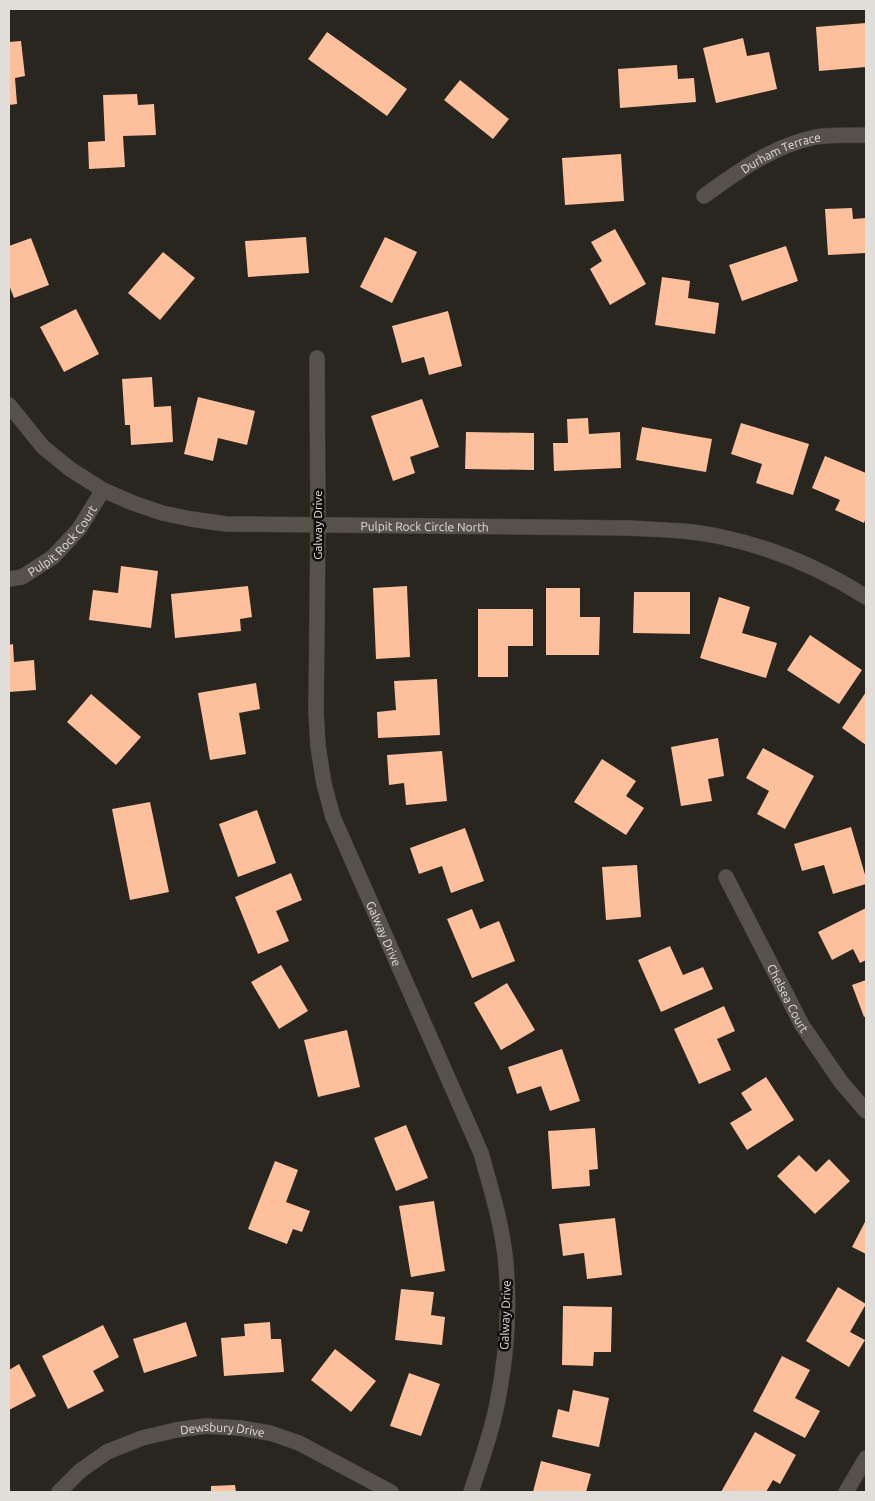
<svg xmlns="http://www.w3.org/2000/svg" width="875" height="1501" viewBox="0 0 875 1501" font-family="Ubuntu,sans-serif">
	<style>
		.building { fill: #fdbf9c }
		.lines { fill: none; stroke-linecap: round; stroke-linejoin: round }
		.minor-casing { stroke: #44403a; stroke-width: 16 }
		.minor { stroke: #56514a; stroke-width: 15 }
		.labels { text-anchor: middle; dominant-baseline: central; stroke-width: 5; stroke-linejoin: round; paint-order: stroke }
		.street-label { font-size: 12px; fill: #e1deda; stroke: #100e0c }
	</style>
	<rect width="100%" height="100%" fill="#29251f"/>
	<path class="building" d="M866,23v44l-47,4 -3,-44z
		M327,32l80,57 -20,27 -79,-57z
		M743,38l4,18 22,-4 8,37 -61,14 -13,-55z
		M21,41l4,35 -10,2 2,26 -8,1v-63z
		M677,65l1,14 16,-1 2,24 -76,6 -2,-39z
		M460,80l49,39 -16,20 -49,-39z
		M137,94l1,11 16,-1 2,31 -33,1 2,31 -36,2 -1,-27 17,-1 -2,-46z
		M621,154l3,47 -59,4 -3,-47z
		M852,208l1,11 13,-1v35l-38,2 -3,-46z
		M615,229l31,55 -36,21 -20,-36 12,-8 -11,-19z
		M306,237l3,36 -61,4 -3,-36z
		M385,237l32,15 -25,51 -32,-16z
		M31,238l18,47 -35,13 -5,-13v-39z
		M786,246l12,35 -56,20 -13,-36z
		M163,252l32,26 -35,42 -32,-27z
		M662,277l28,4 -2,17 31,5 -4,31 -60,-9z
		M76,309l23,45 -35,18 -24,-45z
		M448,311l14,55 -33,9 -5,-18 -22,6 -10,-37z
		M152,377l2,30 17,-1 2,36 -42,3 -1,-20h-5l-3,-46z
		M198,397l57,14 -8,34 -29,-7 -5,23 -29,-7z
		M422,399l17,48 -29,10 5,16 -22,8 -22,-65z
		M588,418l1,16 31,-2 1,36 -67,3 -1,-28h15l-1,-24z
		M741,423l68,21 -16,51 -37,-12 6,-19 -31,-10z
		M642,427l70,12 -6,33 -70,-12z
		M466,432l68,1v37l-69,-1z
		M825,456l41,17v44l-2,6 -29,-13 5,-10 -28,-12z
		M121,566l37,5 -7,57 -62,-8 4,-30 25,3z
		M248,586l4,31 -12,2 1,12 -66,7 -4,-44z
		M407,586l3,71 -34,2 -3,-71z
		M546,588h34v29h20l-1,38h-53z
		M634,592h56v42l-57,-1z
		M719,597l31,10 -8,26 35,10 -11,35 -66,-20z
		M478,609h55v37h-25v31h-30z
		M810,635l52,35 -23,34 -52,-34z
		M13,644l1,18 20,-2 2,30 -27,2v-47z
		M437,679l3,56 -62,3 -1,-26 19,-2 -2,-29z
		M256,683l4,26 -21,4 7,41 -36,6 -12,-67z
		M866,692v53l-24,-17z
		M91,694l50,43 -25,28 -49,-43z
		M718,738l6,38 -16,3 4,22 -31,5 -10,-59z
		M763,748l51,28 -29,53 -28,-15 12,-23 -23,-13z
		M442,751l5,50 -41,4 -2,-22 -15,2 -2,-30z
		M602,759l34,22 -10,15 18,12 -18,27 -52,-33z
		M150,802l19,90 -39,8 -18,-91z
		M257,810l19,53 -38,14 -19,-53z
		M851,827l15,51v6l-33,10 -9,-29 -22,6 -8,-27z
		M465,828l19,53 -33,12 -9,-27 -23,8 -9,-26z
		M637,865l4,52 -35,3 -4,-53z
		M291,873l11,27 -26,11 13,30 -31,13 -23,-57z
		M866,908v52l-6,3 -7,-14 -21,11 -14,-28z
		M472,909l8,20 19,-8 16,40 -43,17 -25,-59z
		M670,946l13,29 20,-8 10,22 -52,23 -23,-52z
		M281,965l27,46 -29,18 -28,-47z
		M866,980v36l-2,1 -12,-32z
		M507,983l28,47 -34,20 -27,-47z
		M724,1006l11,25 -18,8 14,31 -32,14 -25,-55z
		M347,1030l13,57 -42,10 -14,-57z
		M562,1049l18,52 -30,10 -9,-25 -24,8 -9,-27z
		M766,1077l28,43 -47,30 -17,-27 22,-13 -11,-17z
		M406,1125l22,53 -32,13 -22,-53z
		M595,1128l3,41 -9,1 1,16 -38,3 -4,-58z
		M799,1155l17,17 13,-13 21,22 -35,33 -38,-38z
		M275,1161l23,9 -12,32 24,9 -8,21 -9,-3 -6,15 -39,-15z
		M434,1201l11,70 -34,6 -12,-71z
		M615,1218l7,57 -35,4 -3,-26 -21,3 -4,-32z
		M866,1220v34l-14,-7z
		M838,1287l28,17 -16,28 15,8 -16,27 -43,-26z
		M401,1289l33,3 -3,23 14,2 -3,28 -47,-5z
		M563,1306l49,1 -1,45h-17l-1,14 -31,-1z
		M186,1322l11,34 -53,17 -11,-34z
		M270,1322l1,17h10l3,33 -60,4 -3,-38 24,-2 -1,-12z
		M103,1325l16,32 -26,14 11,20 -36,18 -26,-53z
		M335,1349l41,32 -25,31 -40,-32z
		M782,1356l28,14 -15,28 25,13 -15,27 -52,-27z
		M19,1364l17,32 -27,14v-40z
		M409,1373l31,11 -19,52 -31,-10z
		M573,1390l36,8 -10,49 -47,-10 6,-28 11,3z
		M755,1432l41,23 -16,29 -7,-4 -7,12h-45z
		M541,1461l50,13 -5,18h-53z
		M235,1485l1,7h-25v-6z"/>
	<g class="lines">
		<defs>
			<g id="minor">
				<path id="s1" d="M704,196c33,-24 70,-51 112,-59 16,-3 34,-1 50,-2"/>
				<path id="s2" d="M317,358l1,168 -2,186 2,34 6,38 9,33 148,336c10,36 22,74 25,112 4,47 0,97 -10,144 -6,28 -16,56 -25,83"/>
				<path id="s3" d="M9,405l34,42 27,22 33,21 30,13 29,10 29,6 35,5 404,4c31,2 62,2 92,9 51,11 100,32 144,60"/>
				<path id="s4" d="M9,579l13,-2 31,-20 26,-28 24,-39"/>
				<path id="s5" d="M726,877l76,148 39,57 25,29"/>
				<path id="s6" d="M59,1492l21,-21 27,-19 35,-14 34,-8 30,-4 34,2 30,5 29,10 92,49"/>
				<path d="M846,1492l20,-34"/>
			</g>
		</defs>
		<use href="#minor" class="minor-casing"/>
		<use href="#minor" class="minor"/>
	</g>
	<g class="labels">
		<g class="street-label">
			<text stroke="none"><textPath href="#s1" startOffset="89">Durham Terrace</textPath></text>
			<text transform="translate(317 525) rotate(-90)">Galway Drive</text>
			<text stroke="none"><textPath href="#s3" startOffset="455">Pulpit Rock Circle North</textPath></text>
			<text stroke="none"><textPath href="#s4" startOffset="68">Pulpit Rock Court</textPath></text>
			<text stroke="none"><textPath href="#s2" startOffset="588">Galway Drive</textPath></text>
			<text stroke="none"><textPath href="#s5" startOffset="136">Chelsea Court</textPath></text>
			<text transform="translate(505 1315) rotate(-88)">Galway Drive</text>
			<text stroke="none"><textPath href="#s6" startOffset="182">Dewsbury Drive</textPath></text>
		</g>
	</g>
	<rect width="875" height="1501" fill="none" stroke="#e1deda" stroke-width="20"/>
</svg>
